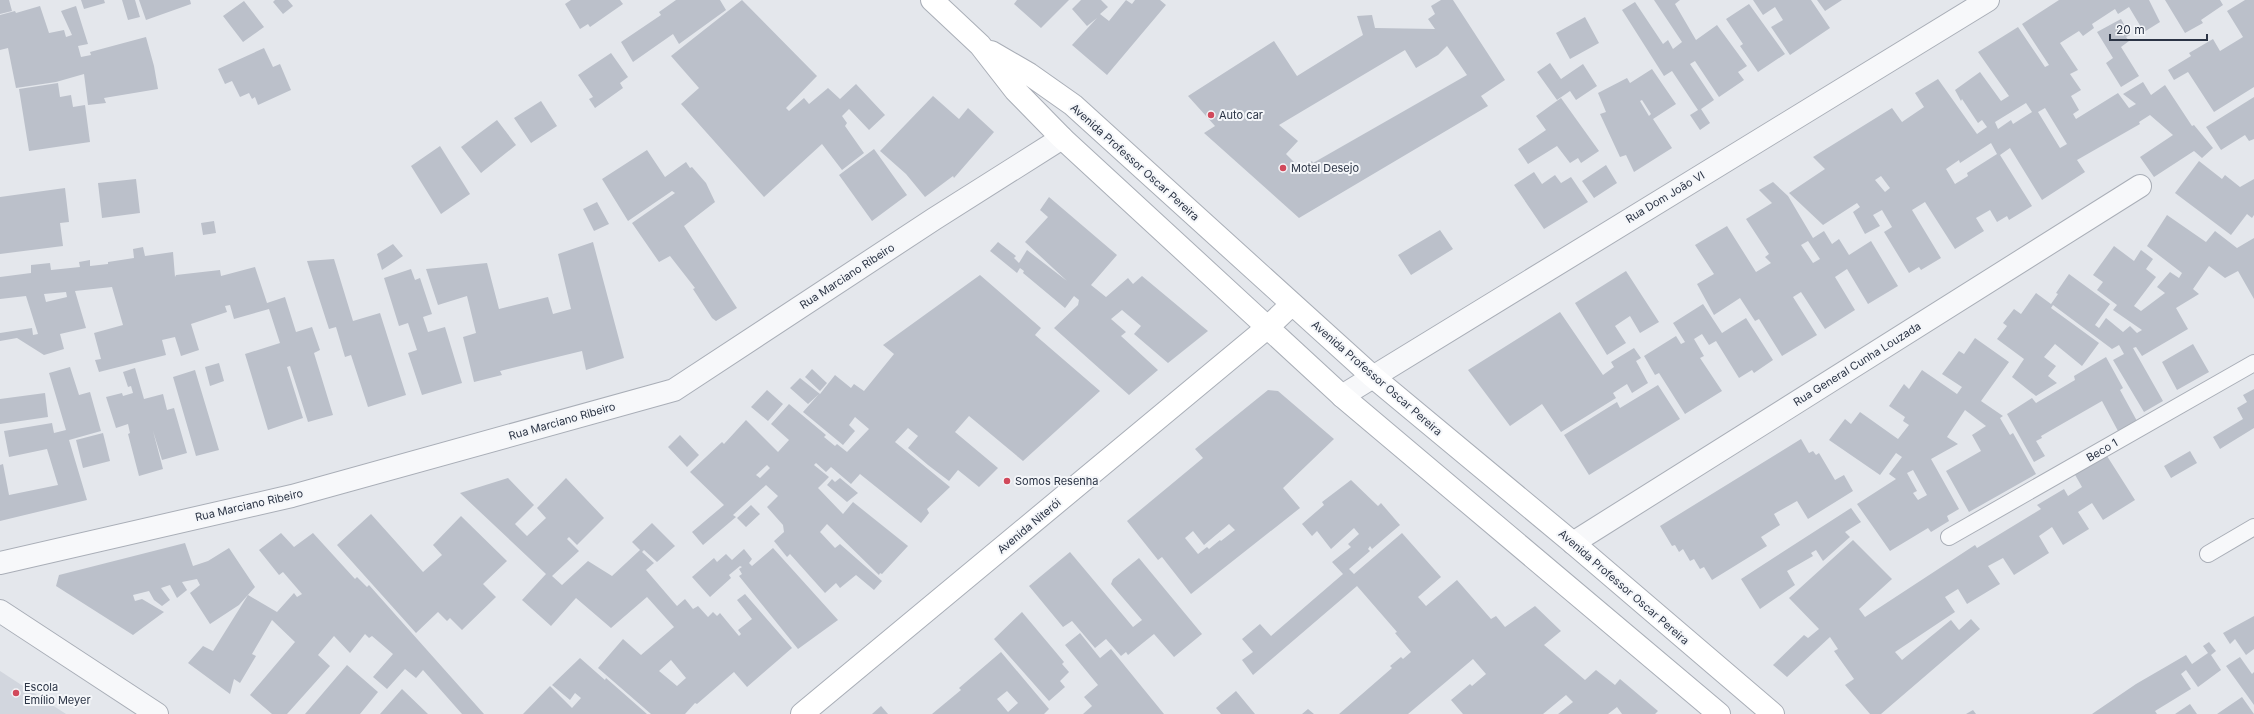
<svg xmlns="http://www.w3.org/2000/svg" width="2254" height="714" viewBox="0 0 2254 714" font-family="Inter,sans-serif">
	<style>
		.built { fill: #d2d6de }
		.building { fill: #bbc0ca; fill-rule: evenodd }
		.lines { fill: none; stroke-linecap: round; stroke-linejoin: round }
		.service-casing { stroke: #a9aeb7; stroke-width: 18 }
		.minor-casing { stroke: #a9aeb7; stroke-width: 24 }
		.tertiary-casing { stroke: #a9aeb7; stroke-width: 24 }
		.secondary-casing { stroke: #a9aeb7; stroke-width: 24 }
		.service { stroke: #f7f8fa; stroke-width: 16 }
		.minor { stroke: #f7f8fa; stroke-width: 22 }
		.tertiary { stroke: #f7f8fa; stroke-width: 22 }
		.secondary { stroke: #fff; stroke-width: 22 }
		.poi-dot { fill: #d1495b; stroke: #f4f6f9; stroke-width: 1.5 }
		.labels { text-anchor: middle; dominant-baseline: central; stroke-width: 4; stroke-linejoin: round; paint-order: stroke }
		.poi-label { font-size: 11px; fill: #2b3445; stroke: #f4f6f9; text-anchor: start }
		.street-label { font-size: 11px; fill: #2b3445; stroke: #f4f6f9 }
	</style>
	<rect width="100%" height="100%" fill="#e4e7ec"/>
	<path class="built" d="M0,671l66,43h-66z"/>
	<path class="building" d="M0,0h9l3,11 -12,3z
		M81,0h23l1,3 -21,6z
		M122,0h13l5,17 -12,3z
		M139,0h51l1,4 -45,16z
		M275,0h13l5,6 -10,8 -10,-12z
		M571,0h49l3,4 -33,23 -2,-3 -8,5 -15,-25z
		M676,0h44l6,10 -47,34 -6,-10 -40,28 -12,-20 40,-27 -2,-3z
		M742,0l75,76 -31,32 3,3 15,-13 5,6 19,-16 12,11 16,-15 29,31 -16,15 -20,-21 -7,7 5,7 -2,3 19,27 -22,17 -20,-26 -58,53 -83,-93 18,-16 -28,-32z
		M1017,0h52l-28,28 -27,-24z
		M1081,0h20l7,7 -8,7 9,7 17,-21 6,4 3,-4h25l6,5 -59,70 -35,-30 25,-27 -10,8 -15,-17z
		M1441,0h12l52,80 -24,16 7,10 -189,112 -95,-85 11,-7 -27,-30 86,-55 23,35 66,-41 -6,-19 15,-1 3,13 60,1 -7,-10 7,-5 -4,-8zM1447,46l20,29 -154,88 -1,-2 -12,7 -14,-14 12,-13 -19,-16 126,-75 11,18 22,-13z
		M1654,0h26l-5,4 21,36 21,-15 30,41 -9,6 6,8 -25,17 -24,-36 -5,3 24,36 -13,9 9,14 -10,7 -10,-15 8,-5 -26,-39 -8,5 -42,-66 13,-8 28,42 5,-4 5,9 9,-7z
		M1753,0h58l19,28 -40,27 -19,-28 12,-7 -8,-13 -12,8z
		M1817,0h25l-17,11z
		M2059,0h90l11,22 -16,10 -15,-25 -11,7 -3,-5 -23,15 2,4 -11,8 -4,-5 -19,12 18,27 -8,4 11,16 -10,6 8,14 -6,4 3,5 42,-26 11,15 7,-4 -13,-10 20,-12 8,13 14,-10 27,41 2,-1 19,23 -11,10 -8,-7 -40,26 -14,-20 33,-22 -23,-20 -11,7 1,2 -63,36 8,12 -43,28 -32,-52 -10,7 32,51 -23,14 -2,-4 -10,6 -7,-12 -14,8 8,13 -29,18 -30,-47 -13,8 29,48 -20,12 -2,-3 -10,6 -25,-41 8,-5 -10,-17 -9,5 7,11 -15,8 -12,-22 7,-5 -3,-4 -34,22 -34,-32 36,-24 -12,-12 37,-23 42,-26 10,14 22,-15 -9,-14 23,-14 39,55 10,-7 -5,-7 -4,3 -16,-24 -1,2 -6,-11 25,-18 21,29 8,-5 -31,-44 40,-25 27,40 4,-2 -27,-41zM2026,103l6,9 -19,12 -2,-4 -13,9 -3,-7zM2045,108l22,36 -7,4 -22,-36zM1991,143l6,11 -30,19 1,3 -13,8 -9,-15 13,-9 1,3zM1881,176l9,12 -5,4 -10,-12z
		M2165,0h55l3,5 -22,15 2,3 -18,10z
		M2245,0h9v87l-40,25 -26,-40 -14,8 -6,-10 23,-14 -2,-3 24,-14 7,12 23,-14 -16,-26z
		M244,1l20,26 -21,15 -20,-26z
		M1749,4l36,50 -27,18 -18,-26 3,-2 -17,-25z
		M40,6l9,27 15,-3 2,7 6,-2 -11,-24 15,-5 12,38 -10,2 3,11 10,-2 -1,-3 56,-15 8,29 4,23 -54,9 2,5 -18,2 -4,-31 -28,8 -40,6 -8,-40 -8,2v-35l15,-4 1,2z
		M1585,17l14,26 -29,16 -14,-26z
		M2121,19l9,16 -4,2 3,4 -8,6 18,29 -18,11 -15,-24 7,-5 -16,-26z
		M264,48l9,19 7,-3 11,26 -33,15 -3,-8 -3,2 -3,-6 -9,4 -8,-16 -7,3 -7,-15z
		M611,53l17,24 -8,6 3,5 -28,20 -6,-9 4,-2 -15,-22z
		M1550,63l11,16 22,-15 14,22 -21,14 -6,-9 -13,9 -20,-28z
		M1652,69l24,35 -23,15 19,29 -38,24 -8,-17 -6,2 -20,-43 6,-2 -8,-19 29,-15 3,5zM1642,100l9,14 -2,2 -9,-15z
		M58,83l2,14 11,-2 2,12 12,-2 5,37 -61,9 -10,-62z
		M933,96l26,23 9,-11 26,24 -40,46 -1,-2 -28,21 -19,-23 -26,-23z
		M2254,97v42l-5,2 -4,-6 -24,15 -15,-23z
		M1561,98l38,53 -18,12 -3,-5 -8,5 -13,-17 -29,18 -10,-15 28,-19 -10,-14z
		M541,101l16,25 -26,17 -17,-25z
		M497,120l19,25 -35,28 -20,-26z
		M440,146l30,48 -29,20 -30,-48z
		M874,149l33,46 -35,26 -33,-46z
		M647,150l18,27 21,-15 4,6 2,-1 14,16 9,19 -31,24 53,82 -21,13 -4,-3 -19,-29 2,-1 -25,-32 -11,6 -27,-39 43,-30 -3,-2 -44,30 -26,-42z
		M2199,161l23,18 3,-4 15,12 14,-8v36l-2,3 -5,-4 -16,21 -56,-42z
		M1606,165l11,18 -23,15 -12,-17z
		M1534,172l8,12 13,-9 6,8 10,-6 17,25 -44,27 -30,-44z
		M136,179l4,34 -38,5 -4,-35z
		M1773,182l15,14 25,42 11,-7 8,13 7,-5 10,16 22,-14 27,45 -30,18 -21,-35 -12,8 20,33 -30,19 -24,-37 -8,5 24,38 -35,21 -23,-37 -4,2 -15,-23 -26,17 -17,-31 17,-10 -19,-29 32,-19 29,46 15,-9 -6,-6 4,-3 -23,-35 26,-16 -13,-13zM1808,241l12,18 -7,4 -12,-18z
		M65,188l4,34 -9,1 3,23 -63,8v-57z
		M1049,197l68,58 -26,30 15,12 22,-19 5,6 9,-8 66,55 -40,32 -34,-29 7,-8 -19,-16 -11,9 15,13 -5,4 37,34 -29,25 -75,-67 24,-23 1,-5 -5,-4 -9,12 -42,-35 1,-2 -4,-3 -3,5 -27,-22 8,-9 18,14 -2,2 5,5 8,-13 40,31 -42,-39 23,-25 -8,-7z
		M597,202l12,22 -15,7 -11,-22z
		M2167,215l39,27 9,-11 22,17 17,-10v61l-16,-28 -13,7 -16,-12 -16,23 6,5 -23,14 12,21 -46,27 -6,-9 -3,1 30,53 -19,11 -31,-52 11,-6 -5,-9 -7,4 -59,-44 -2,3 48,35 -17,23 -27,-22 -11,13 12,9 -8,10 9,7 -21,13 -24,-19 12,-18 -27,-20 10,-13 -4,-3 11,-14 7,5 15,-21 15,11 7,-10 -2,-1 13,-19 41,30 -15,21 4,3 7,-10 17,14 7,-6 7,7 5,-3 -29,-20 4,-5 -20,-15 6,-8 -10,-7 21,-29 20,15 7,-11 12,9 -7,10 10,8 -22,29 7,5 24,-18 -8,-6 13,-15 9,6 3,-5 -35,-27z
		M214,221l2,12 -13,2 -2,-12z
		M1440,230l13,19 -42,26 -13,-20z
		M593,242l31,116 -38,12 -4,-19 -82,20 2,4 -28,7 -11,-45 13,-4 -9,-37 -29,9 -12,-36 61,-6 12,46 49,-12 5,17 18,-5 -13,-55z
		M393,244l10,12 -21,14 -5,-16z
		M143,247l2,9 28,-4 2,25 1,-2 44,-5 1,6 34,-9 12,36 18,-6 11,35 16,-5 8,23 -6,3 19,62 -25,7 -18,-56 -3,1 16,51 -35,12 -23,-76 35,-11 -11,-34 -35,10 -4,-14 -5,1 2,6 -36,12 8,26 -18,6 -6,-19 -13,3 4,15 -67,17 -4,-12 6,-1 -7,-26 29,-8 -11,-38 -37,4 11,37 -26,6 4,15 -20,6 -27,-17 -17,3v-8l32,-5 1,7 5,-1 -12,-38 -26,3v-22l31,-4v-8l19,-2 1,7 29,-3 -1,-5 11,-2v6l18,-2v-2l26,-4 -1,-9zM66,292l1,5 -21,5 -2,-8z
		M334,259l19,62 27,-8 26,82 -38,12 -17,-52 -6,2 -9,-30 -7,2 -22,-68z
		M411,269l4,11 5,-2 12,36 -9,3 5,15 17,-5 17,56 -40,12 -14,-42 9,-3 -9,-27 -9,3 -15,-48z
		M1626,271l33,51 -19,11 -10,-17 -15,10 11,17 -19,12 -32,-52z
		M980,275l61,53 -6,7 65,56 -77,70 -54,-45 -14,16 43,36 -19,19 -21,-17 -9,11 -21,-16 -20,-17 10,-12 -10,-8 -13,14 55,45 -23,22 2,4 -8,10 -61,-49 -9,10 -20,-17 -5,5 -10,-9 -2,2 15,12 -11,11 25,26 10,-12 55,44 -26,28 -2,-1 -1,2 -52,-51 -7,8 15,16 5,-4 42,37 -8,9 -18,-15 -16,13 -4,-5 -11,10 -35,-39 -3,3 -13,-16 10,-9 -1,-7 -16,-18 11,-11 -12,-11 -33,30 3,2 -33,28 -11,-13 32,-27 -34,-33 32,-30 2,2 22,-24 32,32 11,-12 -18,-16 18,-20 37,31 -2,2 11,9 2,-2 10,8 22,-23 -14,-12 -6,8 6,6 -12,14 -40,-33 16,-18 -11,10 -18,-16 10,-10 20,16 15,-19 16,13 3,-4 10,7 30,-37 -11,-9zM767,465l3,3 -10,10 -4,-3z
		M1703,304l19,29 24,-15 27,42 -19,13 -2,-3 -13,8 -23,-37 -7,4 -7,-11 -8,5 10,17 -4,2 22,33 -37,23 -26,-41 -4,2 -11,-19 32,-20 5,8 4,-2 -12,-19z
		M1560,312l43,63 11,-8 -3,-5 23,-14 7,10 -5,3 12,22 -16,10 -5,-9 -14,9 3,5 -55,34 -19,-28 -32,22 -42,-56z
		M1975,338l34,24 -28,39 22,15 -3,2 10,17 3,-2 23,41 -67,38 -23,-41 35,-20 -9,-16 14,-9 -21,-16 -18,27 11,7 -27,15 28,50 -12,7 2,5 -18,11 -3,-4 -38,23 -33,-47 39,-25 -7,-5 13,-17 -6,-4 -16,22 -51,-35 16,-21 6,5 9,-12 38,27 11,-14 -6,-4 2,-4 -16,-11 15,-22 5,5 13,-19 35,24 5,-7 -20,-13 17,-23 5,3zM1913,470l14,25 -9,5 -5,-7 4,-2 -10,-18z
		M2193,344l16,28 -32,18 -15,-28z
		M2106,357l17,31 -3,2 17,31 -19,10 -16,-30 -61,35 1,2 -6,3 9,15 -11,6 -27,-48 25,-16 4,5 39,-23 -1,-4z
		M219,363l5,18 -14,5 -5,-19z
		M70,367l9,28 11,-3 11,39 -32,9 18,60 -87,21v-56l3,-1 6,31 49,-10 -11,-36 -38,8 -5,-26 48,-8 2,10 12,-3 -17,-57z
		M135,368l9,31 19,-5 4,16 7,-2 13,45 -25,7 -9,-29 10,38 -24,7 -11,-42 2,-1 -2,-9 -12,4 -10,-31 16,-4 1,3 10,-3 -2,-7 -3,1 -5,-15z
		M812,369l15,14 -7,8 -15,-14z
		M195,370l24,80 -23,6 -23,-79z
		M1658,385l22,34 -91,56 -25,-40 53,-33 3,6z
		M2254,389v39l-34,21 -7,-12 30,-18 -6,-11 10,-6 -4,-7z
		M767,390l16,14 -15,17 -17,-14z
		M1268,390l10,1 56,48 -51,49 17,20 -109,86 -29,-37 -4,3 -31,-39 76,-63 -8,-9zM1229,524l6,6 -14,11 -1,-1 -11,9 -2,-2 -9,7 -13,-16 8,-7 11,14z
		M45,393l3,24 -48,7v-25z
		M103,433l7,28 -27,7 -7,-28z
		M680,435l19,20 -12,12 -19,-20z
		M1801,439l8,14 4,-2 3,4 3,-2 16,27 9,-5 9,16 -45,28 -11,-18 -23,13 6,11 -19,12 6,9 -55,34 -8,-13 -4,2 -6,-10 -4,2 -7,-12 -4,3 -4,-7 -3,1 -12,-20z
		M2190,451l7,12 -26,15 -7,-12z
		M2107,456l28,44 -32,20 -11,-17 -14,9 11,17 -26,16 -11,-18 -13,9 10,17 -35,22 -11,-17 -15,8 12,18 -33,20 -9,-15 -13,8 10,15 -60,40 7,8 49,-40 8,10 12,-11 9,10 -99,85h-11l-25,-29 9,-6 -20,-28 4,-2 -8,-12 -43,40 -14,-12 31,-30 4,3 11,-9 -30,-31 64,-58 39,39 -33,30 6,8 110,-72 2,3 64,-39 -4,-4 27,-16 4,7 14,-9 -8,-14z
		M508,478l26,27 -19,19 12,12 19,-18 -9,-10 29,-30 38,40 -27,27 -8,-8 -2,2 12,12 -27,25 10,9 26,-24 24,15 28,-26 -8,-8 20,-19 23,23 -18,16 -13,-12 -2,2 12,11 -8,7 31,36 8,-7 8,10 5,-3 10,11 5,-5 4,4 3,-3 19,23 2,-2 -3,-4 14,-11 -15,-19 8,-6 47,54 -45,39 -13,-15 -37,32 -2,-1 -10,11h-34l-53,-46 25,-29 18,16 33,-28 -27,-30 -36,31 -35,-30 -25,28 -29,-26 24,-26 -86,-81zM671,660l15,18 -9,8 -18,-15z
		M840,478l18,15 -11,9 -20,-17 5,-6 3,3z
		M1351,480l27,26 3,-3 19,22 -28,24 -2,-3 -2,3 2,2 -21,18 5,5 48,-41 39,44 -23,20 8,9 31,-26 34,39 5,-3 9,11 30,-21 26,25 -17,14 41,35 11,-10 19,15 5,-6 38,32 -3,3h-33l-5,-7 -9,7h-50l15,-12 -7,-7 -23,19h-80l-12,-14 19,-16 2,2 14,-12 -13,-15 -65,55h-69l53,-46 -2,-2 11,-9 2,2 8,-7 -16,-19 2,-1 -40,-46 -104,89 -11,-15 11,-8 -11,-13 18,-15 11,12 72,-62 -11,-12 19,-15 -3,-3 11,-10 -5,-6 -23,21 -14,-18 -5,5 -10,-12 22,-19 -2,-3z
		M751,505l9,9 -14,13 -9,-9z
		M1851,508l10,14 -16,10 5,5 -27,24 -7,-11 -5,3 2,3 -26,15 8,14 -35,24 -19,-30z
		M371,514l52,58 19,-17 -9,-10 28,-29 46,45 -24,23 13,13 -34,33 -12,-12 -3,3 -9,-9 -22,21 -79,-88z
		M281,533l13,14 19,-14 42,46 2,-2 10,10 2,-2 115,129h-22l-39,-44 -7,8 -11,-9 -18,20 -14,-12 20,-23 -21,-18 -3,2 -4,-4 -15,19 -16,-17 -16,19 12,11 -43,48h-15l-22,-19 45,-53 -23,-22 -20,34 4,2 -16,27 -6,-4 -4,15 -42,-31 15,-17 10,5 35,-56 29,17 17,-19 3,4 5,-3 -19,-22 -4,3 -20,-25z
		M185,543l8,23 15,-5 21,-13 26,39 -16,18 -29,19 -20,-31 10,-8 -3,-6 -15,3 5,8 -10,8 -7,-13 -9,3 9,12 -8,6 -8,-6 -5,-9 -16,4 2,6 7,-2 22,13 -31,23 -77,-49 3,-11z
		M773,548l65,72 -40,29 -59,-73 3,-2 -3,-5 3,-2 -2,-1 -11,9 2,3 -21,19 -18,-20 22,-19 3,4 9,-8 6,6 12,-11 8,10 -3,4 3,3z
		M1070,552l63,75 9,-7 -31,-36 2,-5 26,-21 63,76 -28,23 -20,-23 -26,21 -2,-3 -5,4 -15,-17 -11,9 -23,-27 -9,6 -34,-41z
		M1022,612l42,50 -2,2 7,8 -9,9 5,6 -16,14 -55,-62z
		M2254,616v33l-8,6 -11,-16 -5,5 -7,-11z
		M1080,633l20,25 11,-9 53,65h-81l9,-8 -8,-9 14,-12 -33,-40z
		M2209,642l7,9 -5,4 10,15 -23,17 -12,-17 -5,4 10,15 -36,22 2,3h-65l44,-30 50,-29 6,9 16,-11 -5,-7z
		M1001,652l48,57 -5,5h-112l29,-24 -2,-2zM1007,691l11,12 -10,9 -11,-13z
		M2240,657l12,17 2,-2v33l-28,-39z
		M580,658l25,22 1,-2 41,36h-124l27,-28 22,22 9,-10 -6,-5 -5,7 -18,-15z
		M347,665l31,27 -18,22h-55z
		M402,689l26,25h-48z
		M1236,691l19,23h-34l-5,-6z
		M2242,697l12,17h-37z
		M2190,704l7,10h-22z
		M881,706l7,8h-16z
		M1308,709l6,5h-12z
		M1973,710l3,4h-10z"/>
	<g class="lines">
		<defs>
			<path id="service" d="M1949,537l305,-174
				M2208,554l46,-27"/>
			<path id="minor" d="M1573,543l567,-357
				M0,563l292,-67 382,-106 260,-171 128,-81"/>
			<path id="tertiary" d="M1342,396l646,-396
				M0,611l157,103"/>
			<path id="secondary" d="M932,0l48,45 35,45 47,48 280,258 377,318
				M991,52l38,22 44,31 299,271 201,167 200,171
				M802,714l466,-387 23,-22"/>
		</defs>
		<use href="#service" class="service-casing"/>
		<use href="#minor" class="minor-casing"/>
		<use href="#tertiary" class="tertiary-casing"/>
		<use href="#secondary" class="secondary-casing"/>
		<use href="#service" class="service"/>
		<use href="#minor" class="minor"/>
		<use href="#tertiary" class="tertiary"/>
		<use href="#secondary" class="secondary"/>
	</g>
	<g class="poi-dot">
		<circle cx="1211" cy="115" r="4"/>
		<circle cx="1283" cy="168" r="4"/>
		<circle cx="1007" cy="481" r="4"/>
		<circle cx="16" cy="693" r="4"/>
	</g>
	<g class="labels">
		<g class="poi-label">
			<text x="1219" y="115">Auto car</text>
			<text x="1291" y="168">Motel Desejo</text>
			<text x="1015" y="481">Somos Resenha</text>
			<text x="24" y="687">Escola<tspan x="24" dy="13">Emílio Meyer</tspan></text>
		</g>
		<g class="street-label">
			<text transform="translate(1135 162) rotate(42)">Avenida Professor Oscar Pereira</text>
			<text transform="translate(1665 197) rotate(-31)">Rua Dom João VI</text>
			<text transform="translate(847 276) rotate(-33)">Rua Marciano Ribeiro</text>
			<text transform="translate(1857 364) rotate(-32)">Rua General Cunha Louzada</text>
			<text transform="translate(1377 378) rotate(41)">Avenida Professor Oscar Pereira</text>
			<text transform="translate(562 421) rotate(-16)">Rua Marciano Ribeiro</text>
			<text transform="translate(2102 450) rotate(-30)">Beco 1</text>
			<text transform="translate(249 505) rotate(-13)">Rua Marciano Ribeiro</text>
			<text transform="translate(1029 526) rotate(-40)">Avenida Niterói</text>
			<text transform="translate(1624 587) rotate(41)">Avenida Professor Oscar Pereira</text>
		</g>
	</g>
	<path d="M2110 34v6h97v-6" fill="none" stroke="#2b3445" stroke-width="2"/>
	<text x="2116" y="34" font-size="12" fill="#2b3445" stroke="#f4f6f9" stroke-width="3" paint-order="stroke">20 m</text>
</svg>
